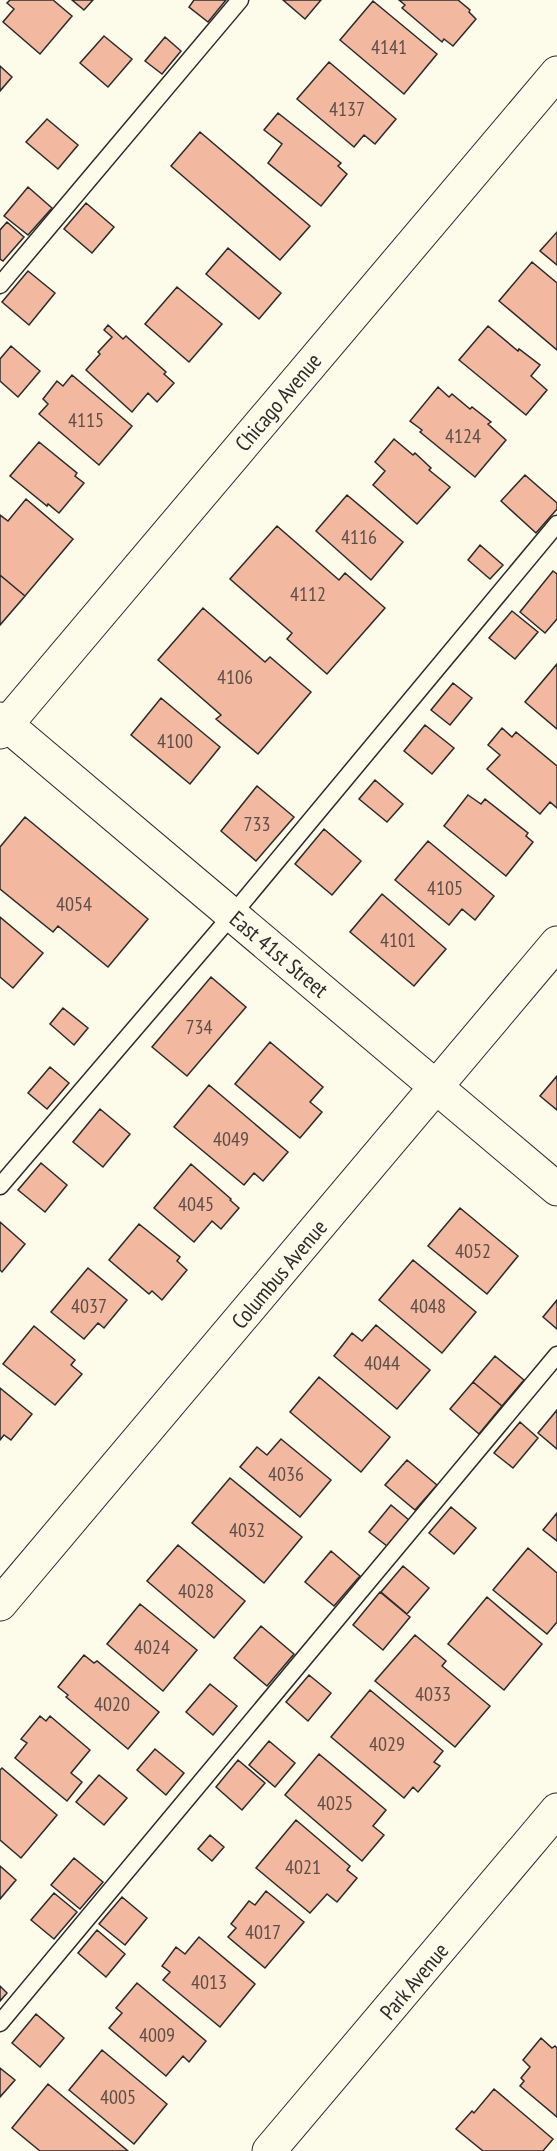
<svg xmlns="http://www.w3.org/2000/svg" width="557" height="2151" viewBox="0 0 557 2151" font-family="'PT Sans Narrow',sans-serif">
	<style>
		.building { fill: #f2b8a0; stroke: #2b2b2b; stroke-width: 1.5 }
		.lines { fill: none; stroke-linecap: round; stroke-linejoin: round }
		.lane-casing { stroke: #2b2b2b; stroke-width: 19 }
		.street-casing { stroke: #2b2b2b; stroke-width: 35 }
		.secondary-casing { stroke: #2b2b2b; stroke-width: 35 }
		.lane { stroke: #fdfbea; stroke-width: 16 }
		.street { stroke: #fdfbea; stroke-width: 33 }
		.secondary { stroke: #fdfbea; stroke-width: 33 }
		.labels { text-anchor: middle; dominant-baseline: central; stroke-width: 4.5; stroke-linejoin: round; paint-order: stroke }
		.number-label { font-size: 20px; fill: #5d4e48 }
		.street-label { font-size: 22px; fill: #2b2b2b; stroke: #fdfbea }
	</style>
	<rect width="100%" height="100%" fill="#fdfbea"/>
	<path class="building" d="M10,0h43l19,16 -32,38 -37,-32 11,-13 -7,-6z
		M72,0h21l-9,10z
		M194,0h32l-18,22 -19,-15z
		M283,0h38l-16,19z
		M399,0h59l12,10 -1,2 7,7 -23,27 -9,-7 -2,3 -40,-34 3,-3z
		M373,1l64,53 -33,40 -64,-54z
		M104,36l28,23 -24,28 -28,-24z
		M165,37l16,14 -19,23 -17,-13z
		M329,62l67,57 -21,25 -11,-9 -10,12 -57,-48z
		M0,66l12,11 -12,14z
		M278,113l63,50 -3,3 9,8 -26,32 -53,-43 14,-19 -18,-14z
		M47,119l31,26 -20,24 -32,-27z
		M200,132l110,94 -30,34 -109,-94z
		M28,187l24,21 -24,27 -24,-19z
		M86,203l28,24 -22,26 -28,-24z
		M7,222l17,15 -21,24 -3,-2v-29z
		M557,232v33l-17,-14z
		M228,248l53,45 -22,26 -53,-45z
		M532,262l25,21v67l-58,-49z
		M28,271l27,22 -26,32 -27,-23z
		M177,287l45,37 -33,38 -44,-38z
		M108,325l15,14 3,-3 40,36 -2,2 10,9 -17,19 -9,-9 -16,19 -46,-42 14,-16 -2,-2 14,-15 -8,-7z
		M488,326l30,25 1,-2 21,16 -9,11 16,14 -21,25 -67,-55z
		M11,346l29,25 -22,26 -18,-16v-22z
		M72,375l60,51 -33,39 -60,-51 9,-10 -5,-5 14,-18 6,5z
		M438,387l11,10 3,-3 18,15 2,-2 19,15 -3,2 18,16 -31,37 -55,-45 2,-2 -12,-9z
		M394,439l19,16 2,-2 16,15 -2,2 21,17 -33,37 -44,-39 12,-14 -10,-9z
		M39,442l38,31 -2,3 9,7 -25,30 -11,-9 -1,2 -37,-30z
		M525,475l32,28v6l-21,24 -35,-32z
		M347,495l56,47 -32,38 -55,-49z
		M26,499l47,40 -48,57 -25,-21v-60l8,6z
		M277,526l62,54 6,-7 40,35 -58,66 -40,-35 5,-6 -62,-54z
		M480,545l23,20 -13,14 -22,-19z
		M553,571l4,3v45l-12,14 -25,-21z
		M0,575l25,21 -25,29z
		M203,608l62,54 5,-5 41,35 -53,62 -42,-35 5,-4 -63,-55z
		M512,611l26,21 -23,27 -26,-21z
		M557,664v65l-32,-27z
		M453,683l19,15 -22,27 -19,-15z
		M161,698l59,49 -30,37 -59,-49z
		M425,725l29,23 -22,26 -28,-23z
		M502,728l10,9 4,-5 41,34v42l-7,-6 -10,12 -53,-45 13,-14 -12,-10z
		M375,780l28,24 -16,18 -28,-23z
		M257,786l37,31 -38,44 -35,-30z
		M468,795l13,9 4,-5 43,34 -2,3 7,6 -27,34 -62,-50z
		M25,817l123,102 -40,48 -50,-41 -5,6 -53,-43v-42z
		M324,829l37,32 -29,34 -37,-31z
		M428,841l66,55 -19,24 -13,-11 -13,16 -54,-45z
		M382,894l64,55 -32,37 -64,-54z
		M0,917l43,36 -30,35 -13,-11z
		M211,977l35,30 -59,69 -35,-29z
		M63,1008l25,20 -14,17 -24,-21z
		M270,1042l53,45 -13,15 12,10 -22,26 -65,-54z
		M50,1067l19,16 -22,26 -19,-16z
		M557,1076v34l-17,-14z
		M209,1085l79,67 -25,29 -9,-8 -10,12 -70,-58z
		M100,1109l30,25 -27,33 -30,-25z
		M41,1163l26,22 -22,27 -27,-22z
		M191,1164l40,35 -1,1 9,8 -18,21 -9,-8 -18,21 -40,-34z
		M460,1208l58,48 -31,38 -59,-48z
		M0,1222l25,22 -23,28 -2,-2z
		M139,1224l41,33 -3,4 10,9 -25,30 -10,-9 -3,3 -40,-34z
		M413,1260l63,52 -34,41 -63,-53z
		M88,1268l39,32 -23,28 -6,-5 -14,16 -33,-27z
		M557,1300v29l-14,-12z
		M376,1325l54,45 -33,39 -63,-53 18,-23 10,8z
		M34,1326l41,34 -4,5 11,9 -27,31 -52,-41z
		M495,1356l29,24 -22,26 -29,-24z
		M319,1377l71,60 -29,35 -71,-60z
		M473,1382l29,24 -23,28 -29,-25z
		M0,1388l32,26 -21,26 -7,-5 -4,5z
		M557,1410v39l-19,-16z
		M520,1422l18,16 -25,30 -19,-15z
		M281,1439l50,41 -31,37 -60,-50 17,-20 10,8z
		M407,1460l30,25 -22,25 -30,-25z
		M230,1478l72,59 -38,46 -72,-60z
		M391,1505l18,15 -22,26 -18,-14z
		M451,1507l25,21 -22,26 -25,-21z
		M557,1513v28l-14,-11z
		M178,1545l67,56 -31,37 -67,-57z
		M528,1548l29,25v49l-10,12 -54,-44z
		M331,1551l29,25 -26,30 -29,-24z
		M403,1566l26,22 -22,26 -26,-22z
		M380,1592l30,25 -27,33 -30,-25z
		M487,1597l55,47 -38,46 -56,-46z
		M140,1604l57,46 -34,41 -56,-47z
		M261,1626l33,28 -27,32 -33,-28z
		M415,1635l31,26 -4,5 48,40 -35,41 -80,-66z
		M84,1655l10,8 3,-2 62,51 -31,37 -62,-52 2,-2 -10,-8z
		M309,1675l22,18 -23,28 -22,-19z
		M210,1684l27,22 -24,29 -27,-23z
		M370,1690l73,61 -9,11 6,4 -22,26 -5,-5 -9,11 -73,-61z
		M40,1716l6,5 4,-5 40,34 -19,23 11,9 -15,19 -52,-43 12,-15 -6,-4z
		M269,1741l26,22 -20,24 -26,-22z
		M155,1749l29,24 -18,22 -29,-25z
		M319,1754l67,56 -13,16 11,9 -22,26 -77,-66z
		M238,1760l27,23 -23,27 -26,-23z
		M2,1768l55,47 -36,43 -21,-18v-70z
		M99,1775l28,23 -23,27 -28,-23z
		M296,1820l54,46 -3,4 10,8 -20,24 -10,-8 -17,19 -54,-45z
		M210,1835l14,12 -12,14 -14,-12z
		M74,1858l29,24 -23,27 -29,-24z
		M0,1866l16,14 -16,19z
		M266,1891l38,31 -39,46 -37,-31 8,-9 -5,-4 18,-23 6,4z
		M54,1893l23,19 -23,27 -23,-19z
		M122,1897l25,21 -22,27 -26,-21z
		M97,1930l28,24 -19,23 -28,-24z
		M199,1937l56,47 -35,43 -57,-47 7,-8 -8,-6 14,-19 9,7z
		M137,1983l69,58 -17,21 -6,-6 -17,20 -57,-48 13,-15 -6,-5z
		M0,1986l7,7 -7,8z
		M36,2014l28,24 -24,29 -28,-24z
		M541,2038l11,10 3,-2 2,2v69l-37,-31 4,-5 -3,-3 9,-11 -7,-7z
		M102,2050l65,54 -33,40 -65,-54z
		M0,2068l15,12 -15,17z
		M48,2084l80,67h-88l-28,-23z
		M494,2089l59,50 -10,12h-60l-27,-22 16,-18 2,2z"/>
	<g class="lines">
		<defs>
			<path id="lane" d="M0,285l240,-285
				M0,1186l232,-271 325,-391
				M0,2023l557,-668"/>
			<path id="street" d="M0,719l557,470
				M0,1604l557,-661"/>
			<path id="secondary" d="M0,732l557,-659
				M269,2151l288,-341"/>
		</defs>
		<use href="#lane" class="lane-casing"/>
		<use href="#street" class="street-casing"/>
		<use href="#secondary" class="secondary-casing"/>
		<use href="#lane" class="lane"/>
		<use href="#street" class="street"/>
		<use href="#secondary" class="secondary"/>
	</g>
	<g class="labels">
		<g class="number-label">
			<text x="389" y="47">4141</text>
			<text x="347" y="109">4137</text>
			<text x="86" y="420">4115</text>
			<text x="463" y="436">4124</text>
			<text x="359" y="537">4116</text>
			<text x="308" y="594">4112</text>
			<text x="235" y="677">4106</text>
			<text x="175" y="741">4100</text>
			<text x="257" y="824">733</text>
			<text x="445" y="888">4105</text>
			<text x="74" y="904">4054</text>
			<text x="398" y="940">4101</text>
			<text x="199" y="1027">734</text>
			<text x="231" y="1139">4049</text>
			<text x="196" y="1204">4045</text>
			<text x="473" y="1251">4052</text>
			<text x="89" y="1306">4037</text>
			<text x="428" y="1306">4048</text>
			<text x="382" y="1363">4044</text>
			<text x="286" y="1474">4036</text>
			<text x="247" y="1530">4032</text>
			<text x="196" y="1591">4028</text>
			<text x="152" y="1647">4024</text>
			<text x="433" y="1694">4033</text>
			<text x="112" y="1704">4020</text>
			<text x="387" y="1744">4029</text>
			<text x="335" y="1803">4025</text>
			<text x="303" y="1867">4021</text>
			<text x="263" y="1932">4017</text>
			<text x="209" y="1982">4013</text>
			<text x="157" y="2035">4009</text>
			<text x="118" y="2097">4005</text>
		</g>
		<g class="street-label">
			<text transform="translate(278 402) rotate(-50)">Chicago Avenue</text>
			<text transform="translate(279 954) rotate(40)">East 41st Street</text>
			<text transform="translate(279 1274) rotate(-50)">Columbus Avenue</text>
			<text transform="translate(414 1981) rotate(-50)">Park Avenue</text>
		</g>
	</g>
</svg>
